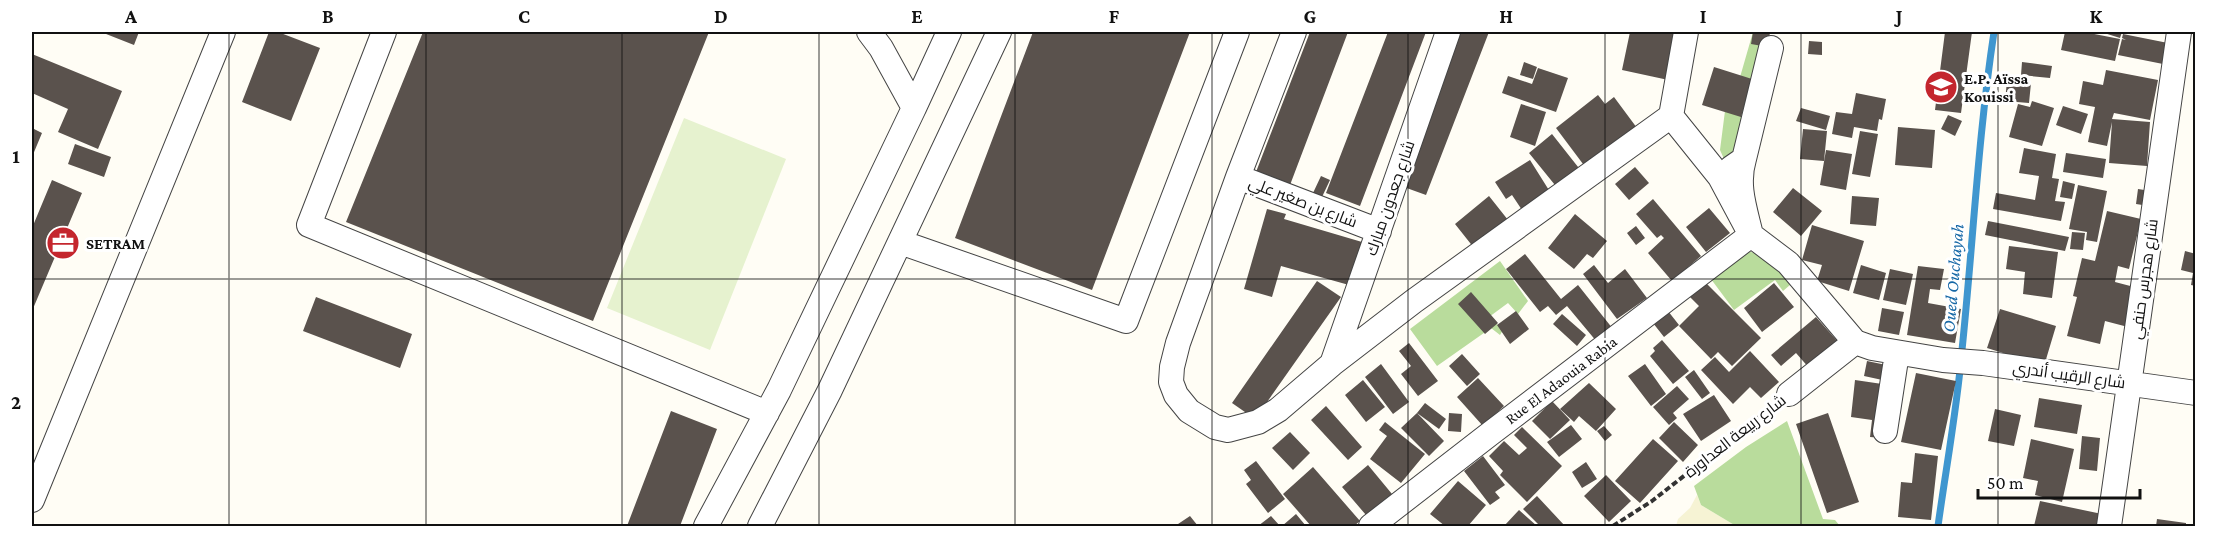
<svg xmlns="http://www.w3.org/2000/svg" width="2227" height="558" viewBox="0 0 2227 558" font-family="'Crimson Pro',Cairo,serif">
	<style>
		.farmland { fill: #f6f3d4 }
		.forest { fill: #b9dc9c }
		.pitch { fill: #e6f2cf }
		.lines { fill: none; stroke-linecap: round; stroke-linejoin: round }
		.stream { stroke: #3f96cf; stroke-width: 7 }
		.building { fill: #5a524d }
		.minor-casing { stroke: #444; stroke-width: 26 }
		.path { stroke: #333; stroke-width: 4; stroke-dasharray: 6 3; stroke-linecap: butt }
		.minor { stroke: #fff; stroke-width: 24 }
		.grid { fill: none; stroke: #111; stroke-width: 1.5; stroke-opacity: 0.55 }
		.labels { text-anchor: middle; dominant-baseline: central; stroke-width: 6; stroke-linejoin: round; paint-order: stroke }
		.poi-label { font-size: 16px; font-weight: bold; fill: #111; stroke: #fff; text-anchor: start }
		.street-label { font-size: 16px; fill: #111; stroke: #fff }
		.water-label { font-size: 18px; font-style: italic; fill: #1768a6; stroke: #fff }
		.neatline { fill: none; stroke: #111; stroke-width: 2 }
		.grid-label { font-size: 20px; text-anchor: middle; font-weight: bold; fill: #111 }
	</style>
	<rect width="100%" height="100%" fill="#fffdf5"/>
	<path class="farmland" d="M1697,495l4,10 35,21h-60l2,-7 12,-11z"/>
	<path class="forest" d="M1753,32h16l-1,15 -25,108 -19,4 -4,-9 6,-47 6,2z
		M1742,250c28,5 32,13 48,35l-7,6 -8,-11 -41,30 -26,-35z
		M1500,261l28,40 -10,13 -10,-11 -19,14 14,13 -3,5 -9,-7 -54,38 -27,-37z
		M1787,421l36,98 12,1 5,6h-104l-35,-21 -7,-19 52,-39z"/>
	<path class="pitch" d="M684,118l102,41 -76,191 -103,-42z"/>
	<g class="lines">
		<path class="stream" d="M1938,526c8,-58 19,-117 24,-176 11,-106 16,-213 32,-318"/>
	</g>
	<path class="building" d="M101,32h38l-5,13z
		M269,32h9l42,16 -29,73 -49,-19z
		M423,32h286l-116,289 -247,-99z
		M1033,32h157l-98,258 -137,-52z
		M1310,32h38l-58,153 -34,-13z
		M1388,32h38l-66,174 -34,-13z
		M1460,32h29l-63,163 -25,-9z
		M1630,32h48l-5,49 -51,-11z
		M1753,32h17l-2,15 -17,-3z
		M1945,32h27l-11,81 -26,-3z
		M2065,32h19l36,7 -5,22 -54,-11z
		M2101,32h21l-2,6z
		M2123,34l50,10 -5,21 -50,-10 4,-16 4,1 -4,-2z
		M1809,41l13,1v13l-14,-1z
		M32,54l90,37 -24,58 -40,-17 10,-23 -36,-16z
		M1524,62l13,5 -4,12 -13,-4z
		M2022,62l30,4 -2,12 -29,-3z
		M1714,67l38,12 -11,38 -39,-12z
		M1538,68l30,10 -12,34 -54,-19 6,-17 24,8z
		M2106,70l52,10 -8,40 -36,-7 -2,6 38,3 -3,44 -38,-3 3,-41 -5,24 -19,-4 7,-35 -16,-3 4,-23 20,4z
		M2007,81l24,2 -2,20 -24,-2z
		M1856,93l30,6 -4,21 -3,-1 -2,12 -23,-4 -2,11 -20,-4 4,-22 16,2z
		M1598,95l7,9 9,-7 23,31 -51,40 -30,-40z
		M2032,101l22,7 -12,38 -33,-9 9,-33 12,3z
		M1521,104l25,8 -11,34 -25,-9z
		M2063,106l25,8 -7,20 -25,-9z
		M1801,108l29,8 -4,14 -30,-9z
		M1948,115l14,6 -7,15 -14,-7z
		M1898,127l37,3 -3,38 -37,-3z
		M32,128l10,5 -10,24z
		M1803,129l24,2 -3,30 -24,-2z
		M1860,131l18,3 -8,43 -18,-3z
		M1552,134l30,38 -23,18 -30,-37z
		M75,144l36,13 -7,20 -36,-13z
		M2024,148l32,6 -4,24 7,1 -4,22 10,1 -4,19 -68,-12 3,-16 39,7 4,-24 -20,-3z
		M1826,150l26,4 -6,36 -26,-5z
		M2066,153l40,6 -3,19 -40,-6z
		M1530,160l22,35 -28,18 -12,-18 -6,4 -11,-17z
		M1635,167l14,16 -20,17 -14,-16z
		M1321,176l9,4 -8,17 -9,-4z
		M52,180l30,13 -50,118v-83z
		M2063,181l12,3 -3,15 -12,-2z
		M2078,185l29,6 -10,51 -11,-2 1,-8 -18,-3z
		M1793,188l29,23 -21,25 -28,-24z
		M2138,189l13,2 -2,15 -13,-2z
		M1489,196l23,29 -34,28 -23,-29z
		M1852,196l27,2 -3,28 -26,-2z
		M1653,199l48,57 -29,25 -24,-28 16,-15 -3,-3 -4,3 -21,-24z
		M1709,208l21,25 -24,19 -20,-25z
		M1267,209l19,5 -2,5 78,23 -13,43 -68,-19 -9,31 -28,-8z
		M2107,211l34,8 -12,50 -11,-3 -3,16 23,6 -10,39 -23,-6 -5,23 -33,-8 10,-39 -4,-1 9,-38 13,3z
		M1575,214l32,27 -14,17 -6,-4 -13,15 -26,-21z
		M1988,221l81,16 -4,14 -80,-16z
		M1812,225l52,16 -15,50 -32,-10 5,-16 -20,-5z
		M1636,226l9,12 -9,7 -9,-12z
		M2072,232l13,1 -2,17 -13,-1z
		M2009,246l49,6 -6,46 -29,-4 2,-22 -19,-3z
		M2185,251l11,3v32l-5,-1 2,-12 -12,-3z
		M1525,254l36,45 17,-14 35,44 -16,13 -30,-36 -11,9 -8,-9 -8,6 -34,-43z
		M1594,265l14,18 17,-14 22,29 -30,21 -34,-45z
		M1861,265l25,8 -7,27 -26,-7z
		M1918,266l26,3 -4,21 -10,-1 -2,14 33,6 -6,34 -48,-8z
		M1890,269l23,5 -7,31 -23,-5z
		M1317,281l24,16 -86,122 -23,-16z
		M1705,282l56,56 -29,28 -14,-14 -7,7 -32,-33 20,-20 -9,-9z
		M1774,283l20,24 -32,25 -18,-24z
		M1471,292l27,31 -13,11 -27,-30z
		M316,297l96,37 -12,34 -97,-37z
		M1882,308l22,4 -5,23 -21,-4z
		M2000,309l56,17 -12,40 -57,-18z
		M1516,311l13,18 -19,15 -13,-19z
		M1668,311l11,14 -15,12 -11,-14z
		M1562,314l24,21 -9,11 -24,-22z
		M1816,317l23,26 -29,26 -14,-16 -15,13 -10,-11z
		M1662,340l27,31 -16,13 -23,-28 5,-5 -2,-3z
		M1409,343l29,38 -20,15 -17,-22 10,-8 -12,-15z
		M1750,351l29,31 -18,16 -11,-11 -17,17 -32,-34 14,-13 14,15z
		M1462,354l18,20 -13,12 -18,-20z
		M1867,361l24,5 -4,15 -23,-5z
		M1381,364l28,38 -16,12 -28,-37z
		M1645,364l21,30 -15,12 -23,-30z
		M1694,370l16,23 -8,6 -17,-22z
		M1916,373l40,8 -15,69 -40,-8z
		M1478,378l26,28 -21,20 -26,-29z
		M1363,380l22,27 -19,15 -21,-27z
		M1855,380l34,5 -7,53 -12,-1 2,-17 -21,-3z
		M1589,383l27,26 -20,22 -17,-15 -5,6 -14,-13z
		M1677,386l12,13 -16,14 4,5 -8,7 -16,-18z
		M1714,395l17,26 -30,20 -18,-27z
		M2039,398l43,7 -5,29 -43,-7z
		M1552,401l18,19 -20,19 -18,-18z
		M1425,403l21,16 -7,10 -22,-16z
		M1326,406l36,41 -14,13 -37,-40z
		M1995,409l26,6 -7,31 -26,-5z
		M671,411l46,18 -37,97h-53z
		M1417,413l27,28 -15,15 -28,-28z
		M1449,413l13,1 -1,18 -13,-1z
		M1828,413l31,89 -32,11 -31,-89z
		M1385,422l40,32 -24,29 -31,-24 17,-23 -8,-6z
		M1674,422l24,23 -15,17 -24,-24z
		M1571,425l11,14 -23,18 -12,-15z
		M1604,426l8,9 -7,6 -8,-10z
		M1522,427l40,39 -35,36 -27,-27 3,-4 -14,-15 15,-15 15,14 8,-7 -13,-13z
		M1290,432l20,21 -17,17 -21,-22z
		M2082,436l18,2 -3,33 -18,-2z
		M1653,439l25,22 -38,42 -25,-22z
		M2031,439l43,10 -12,53 -27,-7 3,-14 -15,-3z
		M1915,453l23,3 -7,64 -33,-3 3,-35 11,1z
		M1483,456l22,29 -10,7 5,6 -10,7 -26,-34z
		M1256,461l29,38 -17,14 -22,-29 5,-4 -7,-10z
		M1586,462l11,17 -15,9 -10,-16z
		M1368,465l24,29 -26,21 -24,-28z
		M1313,467l47,54 -6,5h-43l-28,-32z
		M1606,475l25,26 -22,21 -25,-26z
		M1458,481l28,24 -18,21h-23l-15,-12z
		M1537,496l28,30h-25l-17,-17z
		M2040,501l62,13 -3,12h-65z
		M1519,510l18,16h-33z
		M1296,514l10,12h-24z
		M1190,516l8,10h-23z
		M1271,516l9,10h-22z
		M2157,519l29,4v3h-30z"/>
	<g class="lines">
		<defs>
			<path id="minor" d="M384,32l-75,193 458,188
				M1294,32l-56,145 141,54
				M1686,32l-15,84 49,61 31,58 37,28 67,79 17,6 71,12 40,3 213,30
				M914,108l35,-76
				M1731,168l13,-9 27,-111
				M1238,177l-60,166 -6,24 -1,15 5,13 13,16 26,16 13,3 30,-8 20,-12 54,-46 82,-63 257,-185
				M900,242l226,79 111,-289
				M1332,364l116,-332
				M1789,394l66,-52
				M1885,431l12,-78
				M32,500l191,-468
				M706,526l73,-136 135,-282 -33,-60 -12,-16
				M760,526l70,-136 169,-358
				M1371,526l120,-93 260,-198c-6,-26 -15,-50 -7,-76
				M2109,526l70,-494"/>
		</defs>
		<use href="#minor" class="minor-casing"/>
		<path class="path" d="M1613,526l39,-25 120,-94"/>
		<use href="#minor" class="minor"/>
	</g>
	<path class="grid" d="M229,32v494M426,32v494M622,32v494M819,32v494M1015,32v494M1212,32v494M1408,32v494M1605,32v494M1801,32v494M1998,32v494M32,279h2164"/>
	<defs>
		<symbol id="school-disc" viewBox="-11 -11 22 22"><circle r="9.5" fill="#c4262e" stroke="#fff"/><path d="M0-5L7-2L0 1L-7-2ZM-4 1L0 2.5L4 1V4Q0 6-4 4Z" fill="#fff"/></symbol>
		<symbol id="office-disc" viewBox="-11 -11 22 22"><circle r="9.5" fill="#c4262e" stroke="#fff"/><path d="M-6-3h4V-5.5h4V-3h4V5H-6ZM-1-4.5V-3h2v-1.5ZM-6 0V1H6V0Z" fill="#fff"/></symbol>
	</defs>
	<g fill-rule="evenodd">
		<use href="#school-disc" x="1922" y="68" width="38" height="38"/>
		<use href="#office-disc" x="44" y="224" width="38" height="38"/>
	</g>
	<g class="labels">
		<g class="poi-label">
			<text x="1964" y="78">E.P. Aïssa<tspan x="1964" dy="18">Kouissi</tspan></text>
			<text x="86" y="243">SETRAM</text>
		</g>
		<g class="street-label">
			<text transform="translate(1390 198) rotate(-71)">شارع جعدون مبارك</text>
			<text transform="translate(1303 202) rotate(21)">شارع بن صغير علي</text>
			<text transform="translate(2144 279) rotate(-82)">شارع هجرس حنفي</text>
			<text transform="translate(2069 375) rotate(8)">شارع الرقيب أندري</text>
			<text transform="translate(1561 380) rotate(-37)">Rue El Adaouia Rabia</text>
			<text transform="translate(1735 436) rotate(-38)">شارع ربيعة العداورة</text>
		</g>
		<g class="water-label">
			<text transform="translate(1953 278) rotate(-85)">Oued Ouchayah</text>
		</g>
	</g>
	<rect width="2227" height="558" fill="none" stroke="#ffffff" stroke-width="66"/>
	<path d="M1978 489v9h162v-9" fill="none" stroke="#111111" stroke-width="3"/>
	<text x="1987" y="489" font-size="18" fill="#111111" stroke="#ffffff" stroke-width="4.5" paint-order="stroke">50 m</text>
	<rect x="33" y="33" width="2161" height="492" class="neatline"/>
	<g class="grid-label">
		<text x="131" y="23">A</text>
		<text x="328" y="23">B</text>
		<text x="524" y="23">C</text>
		<text x="721" y="23">D</text>
		<text x="917" y="23">E</text>
		<text x="1114" y="23">F</text>
		<text x="1310" y="23">G</text>
		<text x="1506" y="23">H</text>
		<text x="1703" y="23">I</text>
		<text x="1899" y="23">J</text>
		<text x="2096" y="23">K</text>
		<text x="16" y="163">1</text>
		<text x="16" y="409">2</text>
	</g>
</svg>
